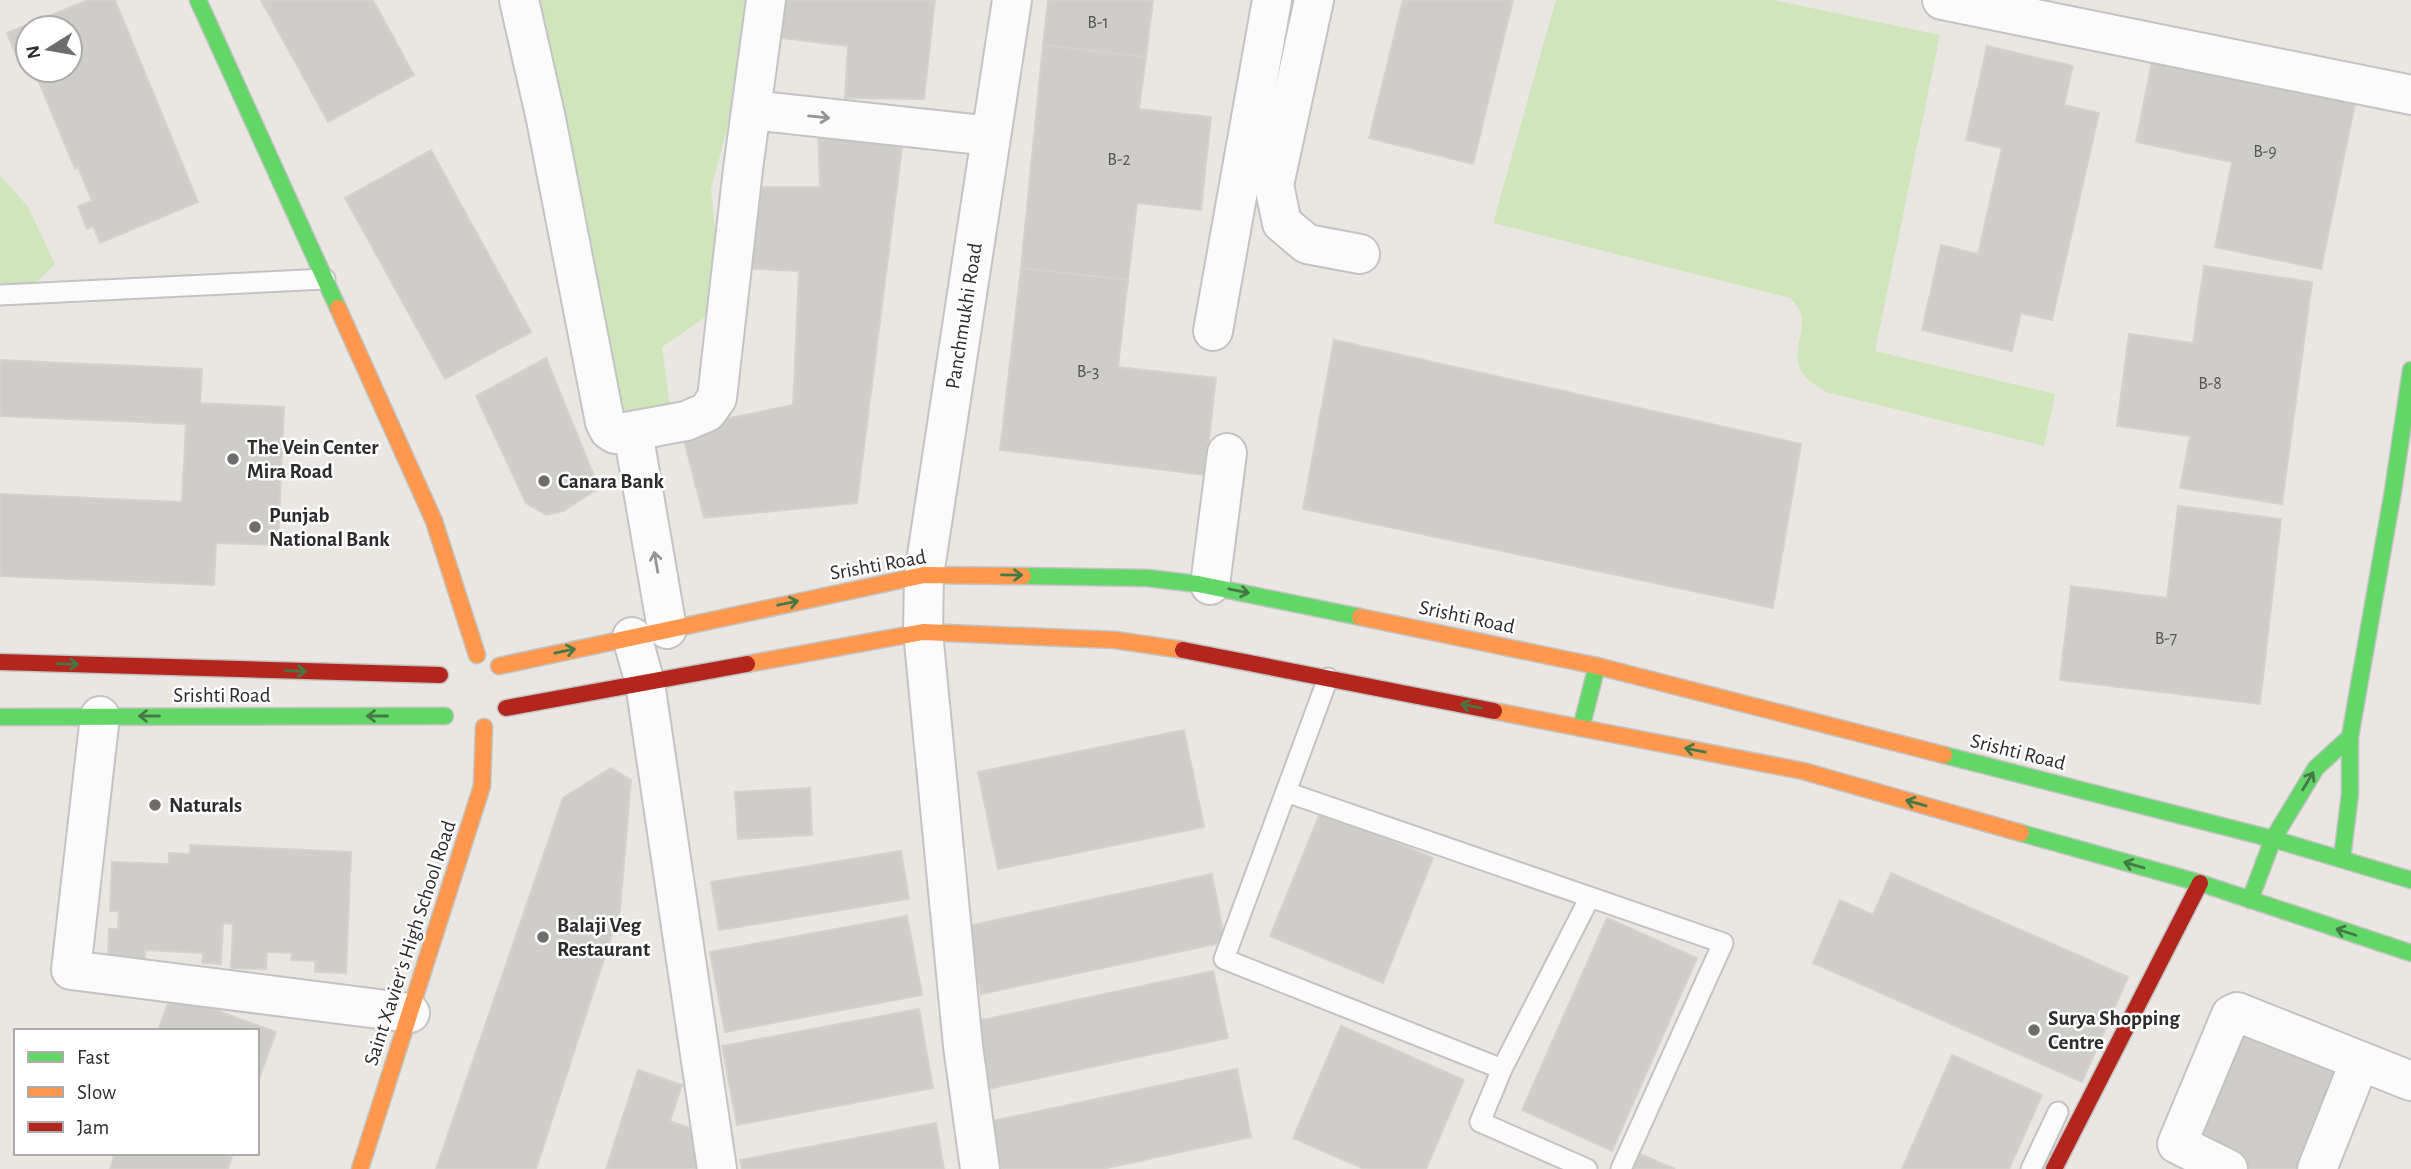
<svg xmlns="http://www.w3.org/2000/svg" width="2411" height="1169" viewBox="0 0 2411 1169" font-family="'Alegreya Sans',sans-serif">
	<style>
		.green { fill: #cfe5bc }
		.building { fill: #cfcdc9; stroke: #d5d2ce; stroke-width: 2 }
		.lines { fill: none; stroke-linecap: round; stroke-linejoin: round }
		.lane-casing { stroke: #c3c3c3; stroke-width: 23 }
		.street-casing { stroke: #c3c3c3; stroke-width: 42 }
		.fast-casing { stroke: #c3c3c3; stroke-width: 19 }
		.slow-casing { stroke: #c3c3c3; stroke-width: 19 }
		.jam-casing { stroke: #c3c3c3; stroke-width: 19 }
		.lane { stroke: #fcfbfb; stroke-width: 19 }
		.street { stroke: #fcfbfb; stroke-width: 38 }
		.fast { stroke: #63d668; stroke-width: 16 }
		.slow { stroke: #ff974d; stroke-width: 16 }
		.jam { stroke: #b3261e; stroke-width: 16 }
		.oneway { stroke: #949494 }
		.oneway2 { stroke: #457847 }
		.poi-dot { fill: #6e6d6c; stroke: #fff; stroke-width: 2.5 }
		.labels { text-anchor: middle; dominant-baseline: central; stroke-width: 5; stroke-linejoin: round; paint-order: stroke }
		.number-label { font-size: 18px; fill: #565655 }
		.street-label { font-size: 21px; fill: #2c2c2c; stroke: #fff }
		.poi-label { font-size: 21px; font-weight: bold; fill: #2c2c2c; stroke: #fff; text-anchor: start }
	</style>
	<rect width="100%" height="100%" fill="#eae7e2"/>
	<path class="green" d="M503,0h243l4,43 -39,146 12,116 -61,42 10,73 -51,5z
		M1556,0h217l167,35 -65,316 180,43 -11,52 -218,-54c-7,-5 -17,-10 -22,-17 -20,-26 15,-52 -14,-77l-297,-75z
		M0,175l28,32 27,57 -22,22 -33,-1z"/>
	<path class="building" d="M88,0h27l83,202 -98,41 -7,-17 -6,3 -9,-23 14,-5 -14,-34 -3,2 -41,-99h36v-42h-42v36l-7,3 -14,-34z
		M261,0h112l41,75 -86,47z
		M778,0h157l-11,99 -79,-1 3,-52 -73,-9z
		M1048,0h105l-7,57 -103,-12z
		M1403,0h110l-40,164 -104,-26z
		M1043,45l103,12 -7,52 72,8 -10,93 -64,-7 -9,77 -107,-12z
		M1987,46l86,20 -9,39 35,8 -47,207 -31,-7 -9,38 -90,-21 19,-85 37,9 24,-106 -36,-8z
		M2155,47l203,42 -37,180 -106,-22 17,-85 -96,-20z
		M818,135l84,12 -45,356 -153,15 -23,-90 112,-23 6,-134 -61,-3 7,-81h75z
		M431,150l100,182 -86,47 -100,-181z
		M2204,266l108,16 -30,222 -102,-16 10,-52 -73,-10 12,-92 64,9z
		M1021,268l107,12 -10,87 98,11 -11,97 -205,-25z
		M1334,340l467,104 -28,164 -470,-99z
		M546,358l53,130 -36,23 -17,4 -20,-12 -50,-107z
		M0,360l202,9 -2,34 84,4 -6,138 -62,-2 -2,42 -214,-9v-82l182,8 4,-78 -186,-8z
		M2178,506l103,13 -21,185 -200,-24 11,-94 96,12z
		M1184,730l20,97 -206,42 -20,-97z
		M611,768l20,12 -11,130 -84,259h-100l127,-371z
		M810,788l2,47 -74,4 -3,-47z
		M1321,811l112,47 -50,125 -113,-47z
		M190,845l161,7 -5,121 -31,-1v-11l-24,-1 1,-7 -25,-1 -1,17 -35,-1 2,-44 -10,-1 -2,41 -19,-1 1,-10 -58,-3v9l-37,-2 1,-28h9l1,-18h-9l2,-49 57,2v-11l21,1z
		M901,851l8,48 -190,31 -8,-48z
		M1891,873l237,104 -46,105 -269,-119 27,-63 33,15z
		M1212,874l13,68 -244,52 -14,-68z
		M907,916l15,79 -197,37 -15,-80z
		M1607,918l90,40 -85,193 -90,-41z
		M1213,971l15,67 -245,52 -15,-67z
		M171,994l105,38 -19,52v-53h-99z
		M919,1009l14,79 -196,37 -15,-79z
		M2232,1023l115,51 -42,95h-66l-59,-26z
		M1341,1026l123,54 -38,89h-62l-71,-31z
		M1952,1055l90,40 -33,74h-107z
		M1237,1069l14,68 -149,32h-100l-10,-48z
		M638,1070l44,15 -12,36 37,13 -12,35h-89z
		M936,1123l8,46h-202l-2,-9z
		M115,1153h118l-5,16h-118z
		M1640,1154l35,15h-42z"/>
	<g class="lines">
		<defs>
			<path id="lane" d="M0,295l325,-16
				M1328,678l-104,281 278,110 -22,53 107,47
				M1286,792l437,151 -102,226
				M1502,1069l88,-172
				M2031,1169l27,-57"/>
			<path id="street" d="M519,0l27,119 59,303 4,8 6,4 71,-13 21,-9 10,-14 26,-229 23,-169
				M1314,0l-40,185 8,38 25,21 53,10
				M1942,0l469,95
				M751,110l240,26
				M1213,331l59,-331
				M633,432l34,197
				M1210,585l17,-132
				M632,637l13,46 72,486
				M100,716l-29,254 339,43
				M980,1169l-17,-123 -40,-414 1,-57 88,-575
				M2228,1169l-51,-25 54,-129 6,-3 174,69
				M2317,1169l43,-108"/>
			<path id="fast" d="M198,0l140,308
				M1023,576l124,2 51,6 162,33
				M0,717l445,-1
				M1581,728l16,-62
				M2350,737l43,-246 18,-121
				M1944,755l329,84 138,41
				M2021,833l179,50 211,70
				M2250,900l23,-61 43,-71 34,-31v57l-8,64"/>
			<path id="slow" d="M338,308l96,213 43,134
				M1360,617l237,49 347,89
				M747,664l176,-32 192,8 68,10
				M499,666l425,-91 99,1
				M1494,711l309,60 218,62
				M360,1169l122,-383 2,-59"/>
			<path id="jam" d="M1183,650l311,61
				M0,662l440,13
				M506,708l241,-44
				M2054,1169l146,-286"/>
		</defs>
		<use href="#lane" class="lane-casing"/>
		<use href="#street" class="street-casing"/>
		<use href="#fast" class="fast-casing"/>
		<use href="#slow" class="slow-casing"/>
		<use href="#jam" class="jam-casing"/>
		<use href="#lane" class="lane"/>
		<use href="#street" class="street"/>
		<use href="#fast" class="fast"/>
		<use href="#slow" class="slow"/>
		<use href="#jam" class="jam"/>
	</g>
	<defs><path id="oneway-shaft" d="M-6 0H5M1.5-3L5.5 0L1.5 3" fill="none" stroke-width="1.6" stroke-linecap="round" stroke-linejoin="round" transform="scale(1.75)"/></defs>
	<g class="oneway">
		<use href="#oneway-shaft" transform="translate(819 117) rotate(6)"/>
		<use href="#oneway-shaft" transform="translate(656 562) rotate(-100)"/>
	</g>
	<g class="oneway2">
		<use href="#oneway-shaft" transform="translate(1012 575) rotate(1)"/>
		<use href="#oneway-shaft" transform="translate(1239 591) rotate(12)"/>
		<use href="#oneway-shaft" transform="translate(788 603) rotate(-12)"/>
		<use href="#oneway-shaft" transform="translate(565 651) rotate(-12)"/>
		<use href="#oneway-shaft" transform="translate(68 664) rotate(2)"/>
		<use href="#oneway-shaft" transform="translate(296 671) rotate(2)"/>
		<use href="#oneway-shaft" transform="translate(1471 706) rotate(-169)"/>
		<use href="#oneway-shaft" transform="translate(149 716) rotate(180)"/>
		<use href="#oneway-shaft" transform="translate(377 716) rotate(180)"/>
		<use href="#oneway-shaft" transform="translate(1695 750) rotate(-169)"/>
		<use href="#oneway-shaft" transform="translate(2308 781) rotate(-59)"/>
		<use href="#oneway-shaft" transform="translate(1916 803) rotate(-164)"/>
		<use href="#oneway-shaft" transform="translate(2134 865) rotate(-164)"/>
		<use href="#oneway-shaft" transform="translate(2346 932) rotate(-162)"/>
	</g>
	<g class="poi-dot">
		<circle cx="233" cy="459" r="7"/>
		<circle cx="544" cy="481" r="7"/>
		<circle cx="255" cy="527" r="7"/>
		<circle cx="155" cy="805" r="7"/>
		<circle cx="543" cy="937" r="7"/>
		<circle cx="2034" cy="1030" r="7"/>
	</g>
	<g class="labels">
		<g class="number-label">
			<text x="1098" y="23">B-1</text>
			<text x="2265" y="152">B-9</text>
			<text x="1119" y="160">B-2</text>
			<text x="1088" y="372">B-3</text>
			<text x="2210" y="384">B-8</text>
			<text x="2166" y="639">B-7</text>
		</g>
		<g class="street-label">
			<text transform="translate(964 316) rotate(-81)">Panchmukhi Road</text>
			<text transform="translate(878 565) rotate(-10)">Srishti Road</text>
			<text transform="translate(1467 617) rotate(12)">Srishti Road</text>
			<text x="222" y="695">Srishti Road</text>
			<text transform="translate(2018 752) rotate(14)">Srishti Road</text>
			<text transform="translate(410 943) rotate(-72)">Saint Xavier's High School Road</text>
		</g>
		<g class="poi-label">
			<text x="247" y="447">The Vein Center<tspan x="247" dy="24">Mira Road</tspan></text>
			<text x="558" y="481">Canara Bank</text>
			<text x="269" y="515">Punjab<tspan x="269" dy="24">National Bank</tspan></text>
			<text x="169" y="805">Naturals</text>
			<text x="557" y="925">Balaji Veg<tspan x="557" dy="24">Restaurant</tspan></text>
			<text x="2048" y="1018">Surya Shopping<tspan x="2048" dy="24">Centre</tspan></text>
		</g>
	</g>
	<rect x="14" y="1029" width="245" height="126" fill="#ffffff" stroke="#ababab" stroke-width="2"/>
	<rect x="28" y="1052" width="35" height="10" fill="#63d668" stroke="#ababab" stroke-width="2"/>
	<text x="77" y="1064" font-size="21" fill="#2c2c2c">Fast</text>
	<rect x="28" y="1087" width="35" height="10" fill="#ff974d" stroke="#ababab" stroke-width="2"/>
	<text x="77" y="1099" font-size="21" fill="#2c2c2c">Slow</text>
	<rect x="28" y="1122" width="35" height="10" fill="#b3261e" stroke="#ababab" stroke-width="2"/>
	<text x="77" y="1134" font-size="21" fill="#2c2c2c">Jam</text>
	<g transform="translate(49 49) rotate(259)"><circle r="33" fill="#ffffff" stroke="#ababab" stroke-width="2"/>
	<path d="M0-5L12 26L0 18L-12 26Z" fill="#6e6d6c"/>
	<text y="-10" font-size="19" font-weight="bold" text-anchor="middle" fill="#2c2c2c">N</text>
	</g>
</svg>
